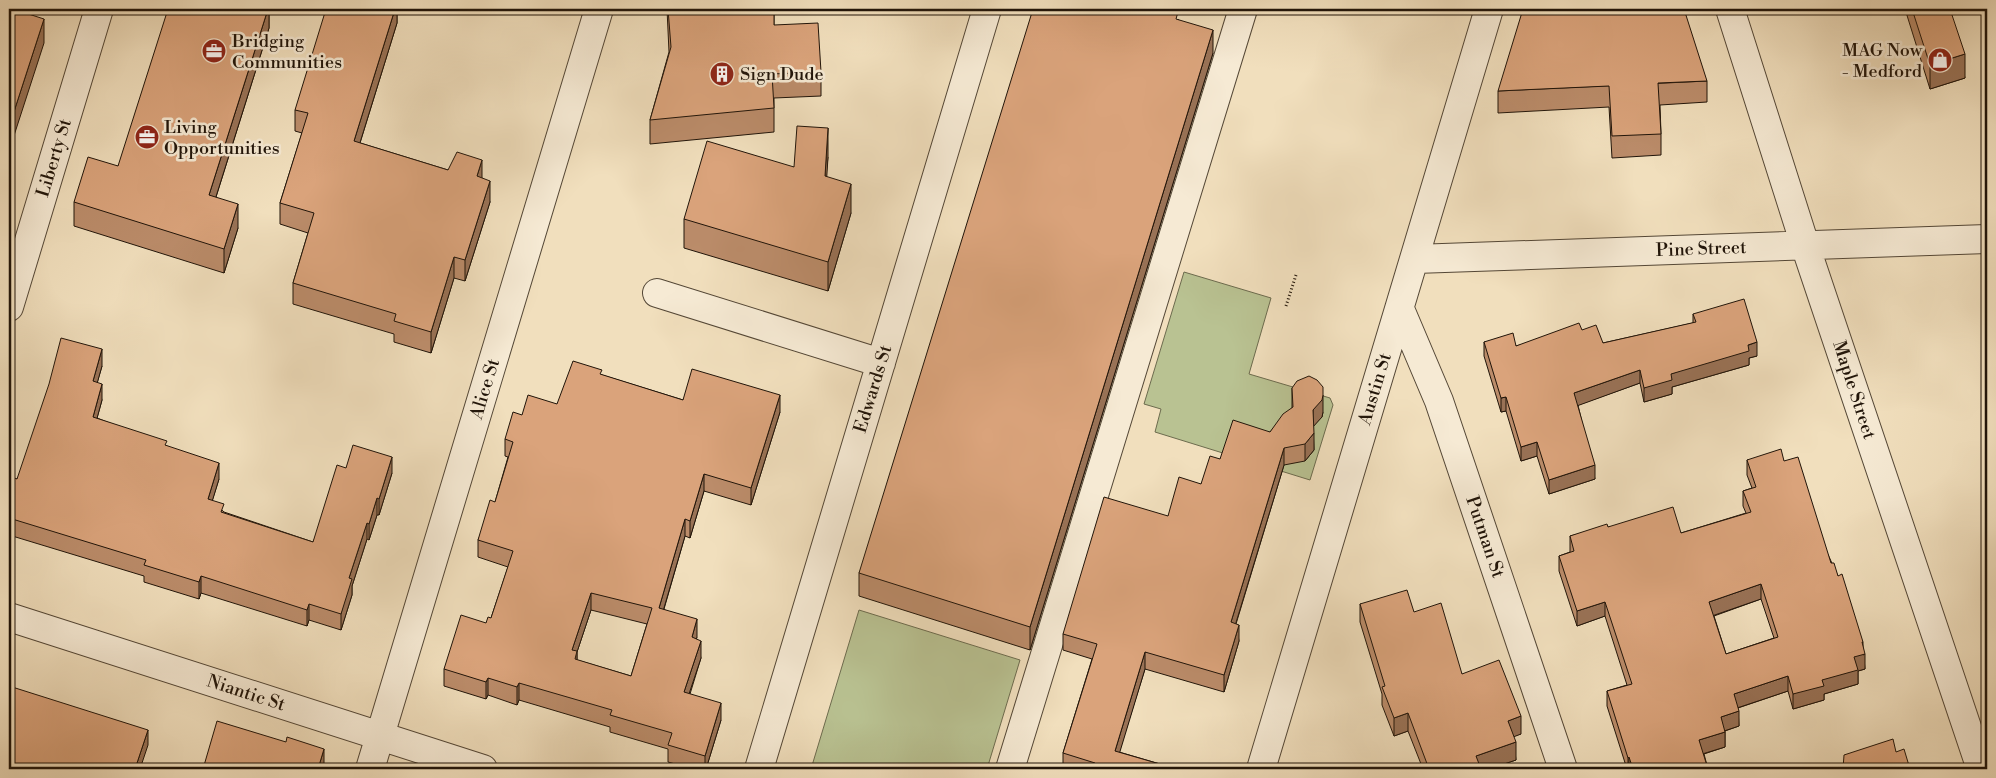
<svg xmlns="http://www.w3.org/2000/svg" width="1996" height="778" viewBox="0 0 1996 778" font-family="'Libre Bodoni',serif">
	<style>
		.green { fill: #b9c292; stroke: #6c6b4e }
		.lines { fill: none; stroke-linecap: round; stroke-linejoin: round }
		.minor-casing { stroke: #544736; stroke-width: 30 }
		.path { stroke: #201409; stroke-width: 3; stroke-dasharray: 1 2.5; stroke-linecap: butt }
		.minor { stroke: #f6ead4; stroke-width: 28 }
		.wall { fill: #bb8c6a; stroke: #201409; fill-rule: evenodd }
		.shaded-wall { fill: #997256; stroke: #201409 }
		.building { fill: #daa37b; stroke: #201409; fill-rule: evenodd }
		.labels { text-anchor: middle; dominant-baseline: central; stroke-width: 5; stroke-linejoin: round; paint-order: stroke }
		.poi-label { font-size: 18px; fill: #201409; stroke: #f6ead4; text-anchor: start }
		.street-label { font-size: 18px; fill: #201409; stroke: #f6ead4 }
	</style>
	<rect width="100%" height="100%" fill="#f1dfbd"/>
	<filter id="stains"><feTurbulence type="fractalNoise" baseFrequency=".004" numOctaves="4"/><feColorMatrix values="0 0 0 0 .2 0 0 0 0 .09 0 0 0 0 .02 0 0 0 .5 -.17"/></filter>
	<radialGradient id="worn" r=".72"><stop offset=".6" stop-color="#630" stop-opacity="0"/><stop offset="1" stop-color="#630" stop-opacity=".3"/></radialGradient>
	<path class="green" d="M1184,272l87,26 -22,76 81,24 3,7 -23,75 -155,-48 6,-23 -17,-5z
		M859,610l161,50 -33,109h-176z"/>
	<g class="lines">
		<defs>
			<path id="minor" d="M1730,9l75,236 176,524
				M1415,259l572,-20
				M657,293l224,70
				M9,307l90,-298
				M1400,309l39,92 124,368
				M9,617l474,152
				M370,769l229,-760
				M759,769l228,-760
				M1010,769l233,-760
				M1261,769l228,-760"/>
		</defs>
		<use href="#minor" class="minor-casing"/>
		<path class="path" d="M1286,306l10,-31"/>
		<use href="#minor" class="minor"/>
	</g>
	<path class="wall" d="M269,9v19l-53,169 22,31 -14,45 -150,-47v-24l44,-36z
		M397,9v14l-37,120 88,27 34,8 8,24 -25,79 -11,-3 -23,75 -37,-11v-8l-101,-30v-21l15,-50 -28,-9v-21l22,-70 -7,-2v-21z
		M667,9h107v16l47,47v24l-47,2v34l-124,12v-24l19,-68z
		M1905,9h45l15,69 -35,11z
		M1178,19l35,34 -183,597 -171,-54v-23z
		M1707,81v21l-47,3 1,29v21l-49,3 -3,-51 -111,6v-22z
		M828,157l-2,19 25,37 -23,78 -144,-43v-29l110,-52z
		M1693,314l64,42 -8,2v7l-77,22v7l-28,8 -4,-19 -62,22 17,74 -46,15 -12,-38 -16,5 -15,-50 -5,1 -17,-56v-14l32,4 66,-16 21,13 90,-20z
		M102,366l-5,17 5,17 -5,18 70,28 52,33 -7,22 12,11 89,30 33,-74 46,5 -13,42h-2l-8,25 -2,-1 -15,47v9l-11,35 -32,-10 -2,6 -106,-33 -2,6 -55,-17v-6l-135,-41v-59l8,3z
		M602,375l81,25 97,12 -29,93 -47,-14 -14,47 -5,-2 -21,73 33,28 -1,2 5,19 -11,36 31,26 -15,49h-13l-25,-7v-13l-58,-17v-5l-91,-27 -2,5 -29,-10 -2,4 -42,-13v-17l47,-51 17,-51 -30,-10v-17l17,-38 13,-45 -3,-1v-17zM591,610l56,14 -16,52 -54,-16v-8z
		M1292,388l31,24 -1,5 -9,9 1,24 -9,11 -21,4 -48,159 3,17 -15,51 -79,-23 -26,83 58,17h-114v-16l29,-94 -29,-9v-16l105,-118 33,-32 19,-25 50,-27 22,-24z
		M1747,460l37,1 54,115 25,72 2,21 -7,2v13l-34,10v6l-31,9 -5,-18 -50,17 1,18 -14,5v16l-21,7 4,15h-81l-20,-63v-15l20,-6 -22,-69 -28,10 -18,-55v-15l11,-4v-16l38,-9 73,6 65,-20 -3,-7v-15l9,-3 -5,-13zM1761,599l13,39 -48,16 -12,-38z
		M1360,604l54,8 48,62 59,60 -8,2 3,24 -27,9h-66l-15,-38 -14,5 -12,-31v-11l-22,-72z"/>
	<path class="shaded-wall" d="M268,9h1v19l-60,191v-24z
		M395,9h2v14l-43,139v-21z
		M44,19v24l-35,108v-24z
		M1213,30v23l-183,597v-23z
		M1965,54v24l-35,11v-24z
		M828,128v29l-3,48v-29z
		M482,160v21l-5,-5z
		M490,181v21l-25,79v-21z
		M851,184v29l-23,78v-29z
		M238,204v24l-14,45v-24z
		M454,257v21l-23,75v-21z
		M1757,342v14l-8,2v7l-77,22v7l-28,8v-14l27,-14z
		M102,349v17l-9,32v-17z
		M1640,370v13l-66,24v-14z
		M102,384v16l-9,33v-16z
		M780,395v17l-29,93v-17z
		M1323,395v17l-1,5 -9,10v-17z
		M1506,397v14l-5,1v-14z
		M1314,433v17l-9,11v-17z
		M1537,442v14l-16,5v-14z
		M1284,448v17l-53,174v-17z
		M392,457v16l-13,42v-16z
		M219,463v16l-11,36v-16z
		M1595,465v14l-46,15v-14z
		M704,474v17l-14,47v-17z
		M377,498v17l-8,25v-16z
		M685,519v17l-26,89v-17z
		M367,523v16l-15,47v9l-11,35v-16l8,-36z
		M201,576v17l-2,6v-17z
		M1761,584v15l-52,18v-15z
		M591,593v17l-14,42v17l-5,-19z
		M1605,602v14l-28,10v-15z
		M309,604v16l-2,6v-16z
		M697,619v18l-5,18v-18z
		M1239,625v16l-15,51v-17z
		M701,641v17l-17,51v-17z
		M1862,642h1v13l2,-1v15l-7,2v13l-34,10v6l-31,9v-15l29,-14 32,-23z
		M1145,652v17l-30,99v-17z
		M1788,676v15l-54,18v-15z
		M488,678v17l-2,4v-17z
		M519,683v17l-2,5v-18z
		M721,703v17l-15,49h-1v-13z
		M1739,711v15l-18,6v-15z
		M1408,713v18l-14,5v-18z
		M1521,716v18l-13,5v-18z
		M148,730v15l-8,24h-5z
		M1725,732v15l-26,8v-15z
		M1516,742v18l-27,9h-13v-13z
		M324,749v17l-1,3h-5z
		M1629,757v12h-1v-11z"/>
	<path class="building" d="M9,9h4l31,10 -35,108z
		M168,9h100l-59,186 29,9 -14,45 -150,-47 14,-45 30,9z
		M326,9h69l-41,132 94,29 9,-18 25,8 -5,16 13,5 -25,79 -11,-3 -23,75 -37,-11 2,-7 -103,-31 21,-70 -34,-10 28,-90 -13,-3z
		M668,9h106v16l44,-2 3,49 -49,2 2,34 -124,12 21,-73z
		M1033,9h133l12,3 -2,7 37,11 -183,597 -171,-54z
		M1523,9h161l23,72 -49,2 3,51 -49,2 -3,-50 -111,5z
		M1912,9h38l15,45 -35,11z
		M797,126l31,2 -3,48 26,8 -23,78 -144,-43 23,-78 87,26z
		M1744,299l13,43 -9,3 1,6 -78,23 1,6 -28,8 -4,-18 -66,23 21,72 -46,15 -12,-38 -16,5 -15,-50 -5,1 -17,-56 29,-9 3,13 63,-23 3,7 14,-5 7,18 93,-21 -3,-8z
		M61,338l41,11 -9,32 9,3 -9,33 74,24 -2,4 54,18 -11,36 16,5 -3,8 92,30 24,-77 9,3 7,-23 39,12 -13,42 -2,-1 -8,26 -2,-1 -18,55 3,1 -11,35 -32,-10 -2,6 -106,-34 -2,6 -55,-17 2,-5 -137,-42v-42l8,3 32,-95z
		M573,361l29,9 -2,4 83,26 9,-31 88,26 -29,93 -47,-14 -14,47 -5,-2 -26,89 38,11 -5,18 9,4 -17,51 37,11 -16,53 -37,-11 4,-12 -62,-18 2,-5 -93,-27 -2,4 -29,-9 -2,4 -42,-13 17,-54 25,8 2,-6 3,1 22,-67 -35,-11 12,-40 5,2 18,-60 -8,-3 8,-27 9,3 6,-20 29,9zM591,593l61,15 -21,68 -56,-17 2,-8 -5,-1z
		M1309,376l8,4 6,7v8l-1,5 -9,10 1,23 -9,11 -21,4 -53,174 8,3 -15,50 -79,-23 -30,99 62,18h-84l2,-6 -32,-10 34,-109 -34,-10 41,-137 64,19 11,-39 22,7 9,-28 10,3 13,-39 37,12 13,-18 10,-7 -1,-19 5,-7z
		M1781,449l3,12 14,-4 33,106h3l4,13 4,-2 21,68h-1l3,12 -11,3 4,13 -36,10 2,6 -31,8 -5,-18 -54,18 5,17 -18,6 4,15 -26,8 9,29h-75l-4,-12 -1,1 -21,-67 25,-7 -27,-82 -28,9 -18,-55 15,-5 -4,-15 37,-12 1,3 65,-20 8,26 70,-21 -8,-21 13,-4 -9,-27zM1761,584l17,53 -52,17 -17,-52z
		M1407,590l7,22 27,-9 21,71 37,-14 22,56 -13,5 8,21 -40,14 5,13h-52l-21,-56 -14,5 -12,-31 3,-1 -25,-82z
		M9,686l139,44 -13,39h-126z
		M217,721l69,21 1,-5 37,12 -6,20h-115z
		M1893,739l3,13 8,-3 6,20h-67l1,-14z"/>
	<defs>
		<symbol id="office-disc" viewBox="-11 -11 22 22"><circle r="9.5" fill="#8f2418" stroke="#f6ead4"/><path d="M-6-3h4V-5.5h4V-3h4V5H-6ZM-1-4.5V-3h2v-1.5ZM-6 0V1H6V0Z" fill="#fff"/></symbol>
		<symbol id="shop-disc" viewBox="-11 -11 22 22"><circle r="9.5" fill="#8f2418" stroke="#f6ead4"/><path d="M-5-2.5h2.3a2.7 3.5 0 0 1 5.4 0H5L5.5 6h-11ZM-1.5-2.5h3a1.5 2.3 0 0 0-3 0Z" fill="#fff"/></symbol>
		<symbol id="building-disc" viewBox="-11 -11 22 22"><circle r="9.5" fill="#8f2418" stroke="#f6ead4"/><path d="M-4-6H4V6H1V3H-1V6H-4ZM-2.5-4.3h1.7v1.8h-1.7ZM.8-4.3h1.7v1.8H.8ZM-2.5-1h1.7V.8h-1.7ZM.8-1h1.7V.8H.8Z" fill="#fff"/></symbol>
	</defs>
	<g fill-rule="evenodd">
		<use href="#office-disc" x="200" y="37" width="28" height="28"/>
		<use href="#shop-disc" x="1926" y="46" width="28" height="28"/>
		<use href="#building-disc" x="708" y="60" width="28" height="28"/>
		<use href="#office-disc" x="133" y="123" width="28" height="28"/>
	</g>
	<g class="labels">
		<g class="poi-label">
			<text x="232" y="41">Bridging<tspan x="232" dy="21">Communities</tspan></text>
			<text x="1922" y="50" text-anchor="end">MAG Now<tspan x="1922" dy="21">- Medford</tspan></text>
			<text x="740" y="74">Sign Dude</text>
			<text x="164" y="127">Living<tspan x="164" dy="21">Opportunities</tspan></text>
		</g>
		<g class="street-label">
			<text transform="translate(54 158) rotate(-73)">Liberty St</text>
			<text transform="translate(1701 249) rotate(-2)">Pine Street</text>
			<text transform="translate(485 389) rotate(-73)">Alice St</text>
			<text transform="translate(873 389) rotate(-73)">Edwards St</text>
			<text transform="translate(1375 389) rotate(-73)">Austin St</text>
			<text transform="translate(1854 390) rotate(72)">Maple Street</text>
			<text transform="translate(1485 537) rotate(71)">Putman St</text>
			<text transform="translate(246 693) rotate(18)">Niantic St</text>
		</g>
	</g>
	<rect width="1996" height="778" fill="none" stroke="#f1dfbd" stroke-width="30"/>
	<rect x="10" y="10" width="1976" height="758" fill="none" stroke="#201409" stroke-width="2.5"/>
	<rect x="15" y="15" width="1966" height="748" fill="none" stroke="#201409"/>
	<rect width="100%" height="100%" filter="url(#stains)"/>
	<rect width="100%" height="100%" fill="url(#worn)"/>
</svg>
